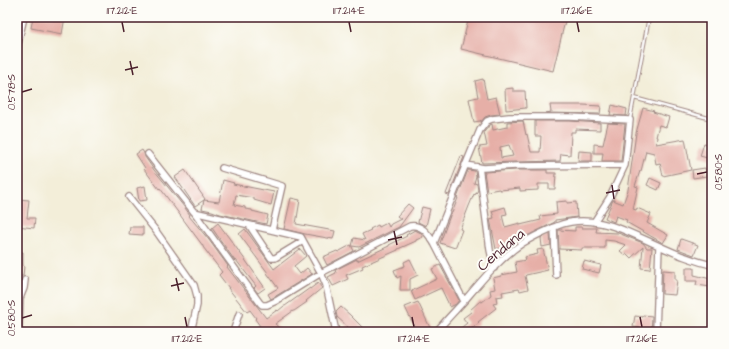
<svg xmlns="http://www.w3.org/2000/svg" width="729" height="349" viewBox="0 0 729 349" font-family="'Architects Daughter',sans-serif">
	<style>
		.building { fill: #e6afa7; fill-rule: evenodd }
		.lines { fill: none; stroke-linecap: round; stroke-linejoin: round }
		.lane-casing { stroke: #9e8682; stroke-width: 4.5 }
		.street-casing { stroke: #9e8682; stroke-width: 8 }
		.lane { stroke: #fff; stroke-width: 2.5 }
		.street { stroke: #fff; stroke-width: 5.5 }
		.ticks { fill: none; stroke: #4a1f2b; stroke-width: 1.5 }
		.labels { text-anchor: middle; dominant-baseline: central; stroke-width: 4; stroke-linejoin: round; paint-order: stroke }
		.street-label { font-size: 15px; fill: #4a1f2b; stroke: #fdfcf7 }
		.neatline { fill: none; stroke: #4a1f2b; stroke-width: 1.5 }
		.ticks-label { font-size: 10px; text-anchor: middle; fill: #4a1f2b }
	</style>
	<rect width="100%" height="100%" fill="#fdfcf7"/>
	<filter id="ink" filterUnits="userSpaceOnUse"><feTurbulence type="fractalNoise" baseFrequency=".025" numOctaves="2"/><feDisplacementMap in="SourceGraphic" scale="8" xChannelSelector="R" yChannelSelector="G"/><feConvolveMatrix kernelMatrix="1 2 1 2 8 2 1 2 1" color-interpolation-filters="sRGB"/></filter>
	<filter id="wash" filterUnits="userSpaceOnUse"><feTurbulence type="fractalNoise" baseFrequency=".012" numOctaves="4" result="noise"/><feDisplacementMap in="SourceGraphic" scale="16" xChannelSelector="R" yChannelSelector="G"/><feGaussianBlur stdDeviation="0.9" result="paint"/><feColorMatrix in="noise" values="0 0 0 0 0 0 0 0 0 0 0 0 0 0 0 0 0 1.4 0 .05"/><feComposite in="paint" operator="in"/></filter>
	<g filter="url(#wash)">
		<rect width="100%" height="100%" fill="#f3eed9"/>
		<g id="blocks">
			<path class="building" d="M33,17h32l-3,17 -31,-6z
				M469,17h97l-13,54 -92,-22z
				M483,79l4,20 9,-2 4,17 -9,1 -6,2 -4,5v-2l-1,1 -6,1 -5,-23 9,-2 -3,-16z
				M513,88v3h12l1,17 -20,2 -1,-21z
				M550,105h33l18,1 -1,8 -54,-1 5,-1z
				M612,105l15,4 -1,7 -16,-1z
				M643,108l11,3 -1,1 16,5 -3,10 -7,-2 -3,12h1l-1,7 29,-5 6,31 -28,6 -3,-13 -4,1 -2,-11 -8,-2 -5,20h-1l-5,15 3,1 -5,22 3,1 1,-2 14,6 -4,9 21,12 -5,8 -37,-21 1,-2 -11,-4 -2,6 -9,-4 8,-18 10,4 5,-14 8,-57z
				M523,121l3,14 1,-1 4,18h9l1,-16h-6v-15h35l30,2v7l-25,-1v3h-4l-1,23 -9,-1 -1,7 -44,1 -34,1 -3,-16 8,-1 -3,-14 6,-7 2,-1 1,6 14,-3v-5zM509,145l4,11 -12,2 -1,-11z
				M608,123l17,1 -4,37h-19l1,-8h-9v-9l9,1z
				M704,143l8,2v9l-1,5 -11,-3z
				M142,150l2,3 1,4 9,13 31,38 5,7 -1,1 20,24 19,26 -1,1 39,51 11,-8 1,1 6,-5h1l25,-18v1l8,-6 4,5 -16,13 1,1 -13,9h-1l-18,13 9,8h-25l-3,-4 4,-2 -5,-7 1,-1 -6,-8 -3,2 -19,-24h1l-10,-13 3,-3 -19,-25v-1l-43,-58 -1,1 -15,-20 1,-1 -9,-14z
				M579,151l13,1v9h-14z
				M461,156l3,1 -15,38 -3,-1z
				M705,168l2,8 -14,2 -1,-8z
				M185,170l20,29 -1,1 15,2 4,-22 11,3 -1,1 41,8 -3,13 -17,-5v-2l-18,-3 -2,10 11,2v2l7,1v1l16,4 -2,9 -46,-10 -8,-3 -10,-2 2,-9 -9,6 -20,-29z
				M468,170l7,1 1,5 -2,7 3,1 1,6 -3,5 -1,-1 -5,12 -9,23 2,1 -7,18 -15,-5 11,-30h1l6,-15h-1z
				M516,170h31v3h9l-1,16h-6v-5h-11v6l-18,1v-3l-20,2 -1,-1 -12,2 -3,-19z
				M650,178l11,5 -3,7 -11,-5z
				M145,186l2,14 -8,1 -2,-13z
				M291,198l9,2 -4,24 39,7 -2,8 -28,-5 -21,-5z
				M17,199l12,1 -2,18h8l-1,10 -17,-2z
				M567,201v2l9,-1 1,15 -22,3v2l-30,15 -15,3 1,2 -9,2 1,4 -7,1 -6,-30 4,-1 -2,-7 13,-4 2,7 -5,1 3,12 15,-4v2l21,-5 -1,-4 17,-2 -1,-12z
				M408,204l5,4 -14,19 -40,20 -7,-1 2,-8 11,2 -3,-6 9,-4 -1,-1 8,-4 1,2 8,-4 2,4 2,-3 10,-5 -4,-3z
				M422,207l8,2 -4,17 -8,-4z
				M218,223l28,38 19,27 -7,5 -4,-5 2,-2 -20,-26 -1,1 -23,-33z
				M130,227h13v8l-14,-1z
				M575,227h7v1h15l-1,4 22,1 25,10 4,5h5l-2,21 -9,-1 2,-21 -12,11 -4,-4 -2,1 -5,-4 6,-6 -12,-4 -9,-1v8h-23v2l-23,-1 -1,-19 17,1z
				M245,229l29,40 26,-20 6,7 -12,10 6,8 7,-6 5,6 -41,25 -3,-5 10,-6 -11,-15h1l-29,-39z
				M415,230l6,3 2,4 -7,3v1l-18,8v1l-36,16 1,2 -17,7 2,4 -15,7 -5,-9 8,-4 -1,-3 22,-11v2l32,-15v-1l18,-9 -1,-1z
				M550,234l1,11 -9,2 -1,-9z
				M681,239l17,6 -4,10 -16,-6z
				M351,245l3,6 -27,14 -4,-8 14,-6 1,1z
				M543,249l5,21 -22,5 -1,1 3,13 -8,2 -1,-2 -17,3 1,4 -7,1 1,6 -4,1 3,4 -18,14 1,1 -8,6 2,3h-17l11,-9 -4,-5 8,-6 -1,-2 10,-9 2,1 9,-7 -1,-5 5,-1 -2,-11 8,-2v-1l16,-3 -2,-10 11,-2 -1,-3 13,-3 -1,-4z
				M17,252h6v14h1l-1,10h-6z
				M410,259l8,16 -8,4v11h-10l1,-14 -4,2 -3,-8 11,-4 -1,-4z
				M584,261l17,4 -2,8 -17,-4z
				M440,265l19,35 -3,4 -6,3 -9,-19 -26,12 -4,-9 26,-12 -5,-10z
				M686,268h8v7l17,4v8l-15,-2 1,-4h-11z
				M663,270l12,1v9h2l-2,15 -13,-1z
				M418,302l14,30h-15l-12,-25z
				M341,307l9,8 17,17h-16l-5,-5 1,-1 -10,-9 -1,-5z
				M643,315l9,1 -1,16h-9v-4l-9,-1 2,-11 8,1z"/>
		</g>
	</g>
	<g filter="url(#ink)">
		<use href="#blocks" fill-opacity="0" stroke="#9e8682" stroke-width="1"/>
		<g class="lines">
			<defs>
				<path id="lane" d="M634,98l78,21
					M630,119l19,-102"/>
				<path id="street" d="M17,48l7,-31
					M148,154l46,58 66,91 2,2h5l9,-4 45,-28 89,-47c12,-2 18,8 24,17l30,58
					M465,165l19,3 32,-2 109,-1
					M479,167l11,83 4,18
					M222,168l47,14 13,4 -10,44
					M129,197l27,34 38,54 3,11v9l-6,27
					M194,212l107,25 20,36 5,12 10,47
					M249,225l22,33h4l28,-17
					M554,227l2,48
					M434,243l34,-84 12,-29 7,-9 5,-2 17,-2h61l60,3 -5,45 -15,32 -16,25
					M17,331l2,-2 1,-31 4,-10 1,-8
					M233,332l6,-18
					M436,332c9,-11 19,-21 29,-32 17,-20 36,-43 58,-57 8,-5 16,-9 25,-13 7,-3 14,-7 23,-8 17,-3 34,1 50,7 20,8 39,18 59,26 11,4 21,8 32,10
					M656,332l3,-86"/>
			</defs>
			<use href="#lane" class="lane-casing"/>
			<use href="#street" class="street-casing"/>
			<use href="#lane" class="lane"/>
			<use href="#street" class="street"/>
		</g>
	</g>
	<path class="ticks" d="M122,22l2,10M349,22l2,10M577,22l2,10M130,61l3,14M125,70l13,-3M22,92l10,-3M697,174l10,-2M612,185l2,14M606,193l14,-3M394,231l3,14M388,240l14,-3M176,278l3,13M171,286l13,-3M185,317l2,10M412,317l2,10M640,317l2,10M22,318l10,-3"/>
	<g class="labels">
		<g class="street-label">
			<text transform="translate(501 250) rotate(-40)">Cendana</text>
		</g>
	</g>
	<rect width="729" height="349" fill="none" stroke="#fdfcf7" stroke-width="44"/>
	<rect x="22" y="22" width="685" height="305" class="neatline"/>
	<g class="ticks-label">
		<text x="122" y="14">117.212°E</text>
		<text x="349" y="14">117.214°E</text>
		<text x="577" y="14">117.216°E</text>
		<text transform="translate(11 92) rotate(-90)" y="4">0.578°S</text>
		<text transform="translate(718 172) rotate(-90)" y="4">0.580°S</text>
		<text transform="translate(11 318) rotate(-90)" y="4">0.580°S</text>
		<text x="187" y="342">117.212°E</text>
		<text x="414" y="342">117.214°E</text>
		<text x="642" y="342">117.216°E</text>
	</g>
</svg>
